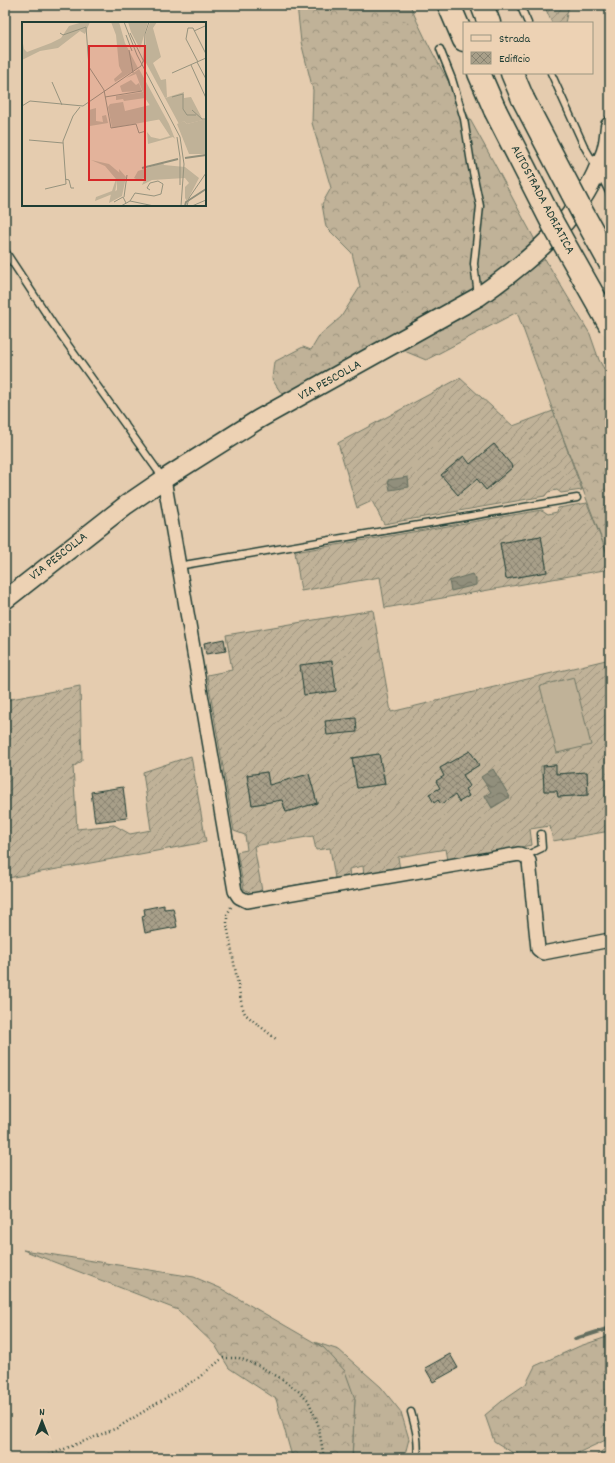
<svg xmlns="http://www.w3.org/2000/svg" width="615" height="1463" viewBox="0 0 615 1463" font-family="Dekko,sans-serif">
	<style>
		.grass { fill: url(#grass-tufts); stroke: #707866 }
		.forest { fill: url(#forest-crowns); stroke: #707866 }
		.garden { fill: url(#garden-furrows); stroke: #707866; fill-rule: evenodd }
		.pitch { fill: #c0b298; stroke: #707866 }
		.water { fill: url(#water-waves); stroke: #636e5f }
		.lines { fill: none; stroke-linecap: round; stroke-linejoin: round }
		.stream { stroke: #636e5f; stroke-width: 4 }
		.building { fill: url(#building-cross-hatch); stroke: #1f3d34 }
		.lane-casing { stroke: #1f3d34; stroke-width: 9 }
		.street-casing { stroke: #1f3d34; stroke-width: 16 }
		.secondary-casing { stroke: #1f3d34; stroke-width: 21 }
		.highway-casing { stroke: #1f3d34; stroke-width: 25 }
		.path { stroke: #1f3d34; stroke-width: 2.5; stroke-dasharray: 1 3; stroke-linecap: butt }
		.lane { stroke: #edd2b4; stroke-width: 6 }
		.street { stroke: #edd2b4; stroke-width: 13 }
		.secondary { stroke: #edd2b4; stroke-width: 18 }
		.highway { stroke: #edd2b4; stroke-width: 22 }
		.highway-bridge-casing { stroke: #1f3d34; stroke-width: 25; stroke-linecap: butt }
		.highway-bridge { stroke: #edd2b4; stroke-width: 22 }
		.labels { text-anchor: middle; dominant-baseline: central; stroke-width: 3; stroke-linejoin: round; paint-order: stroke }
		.street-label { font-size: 13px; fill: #1f3d34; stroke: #edd2b4 }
		.inset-river { fill: none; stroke: #918f7b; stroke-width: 2 }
		.inset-road { fill: none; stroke: #96937e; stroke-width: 1 }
		.view { fill: #d62828; fill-opacity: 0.15; stroke: #d62828; stroke-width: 2 }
		.inset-edge { fill: none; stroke: #1f3d34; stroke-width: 2 }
	</style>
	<defs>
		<pattern id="grass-tufts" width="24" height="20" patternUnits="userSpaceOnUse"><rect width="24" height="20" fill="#c0b298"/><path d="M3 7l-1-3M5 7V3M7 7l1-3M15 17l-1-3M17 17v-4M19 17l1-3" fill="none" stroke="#9b927d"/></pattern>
		<pattern id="forest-crowns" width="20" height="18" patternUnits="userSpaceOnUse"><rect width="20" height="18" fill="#c0b298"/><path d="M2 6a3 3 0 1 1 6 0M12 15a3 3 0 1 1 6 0" fill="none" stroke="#9b927d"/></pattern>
		<pattern id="garden-furrows" width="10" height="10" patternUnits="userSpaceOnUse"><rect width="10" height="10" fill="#c0b298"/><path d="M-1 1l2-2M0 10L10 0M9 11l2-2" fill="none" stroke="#9b927d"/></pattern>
		<pattern id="water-waves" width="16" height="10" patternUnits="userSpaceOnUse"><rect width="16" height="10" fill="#918f7b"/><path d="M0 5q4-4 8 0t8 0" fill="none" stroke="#767666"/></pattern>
		<pattern id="building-cross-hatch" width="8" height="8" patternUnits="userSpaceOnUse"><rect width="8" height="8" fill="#a89f89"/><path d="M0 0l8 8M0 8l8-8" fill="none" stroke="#888371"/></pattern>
	</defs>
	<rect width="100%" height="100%" fill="#e5ccaf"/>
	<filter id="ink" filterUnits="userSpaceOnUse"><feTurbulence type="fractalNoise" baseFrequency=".025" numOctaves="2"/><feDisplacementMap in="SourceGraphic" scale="8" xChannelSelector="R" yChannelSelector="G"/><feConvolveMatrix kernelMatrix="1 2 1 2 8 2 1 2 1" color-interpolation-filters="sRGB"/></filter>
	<g filter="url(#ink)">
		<path class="grass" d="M314,1342l25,8 42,37 20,25 8,27 -5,19h-52l3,-59 -31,-51z"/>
		<path class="forest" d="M297,5h113c18,44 44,85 67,127 20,35 38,72 58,108l-13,14 -30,25 -209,117 -11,-17 2,-17 29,-15 8,3 9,-15 21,-18 19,-30 -8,-34 -26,-26 -4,-23 9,-16 -19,-65 1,-33 -12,-48z
			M545,259l45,75 9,26 11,19v182l-57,-150 -36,-99 -91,48 -24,-10 80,-46z
			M23,1250l171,27 26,11 104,60 21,23 10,28 -3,59h-61v-5l-15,-54 -47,-31 -14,-23 -37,-35z
			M610,1336v102l-43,20h-46l-27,-17 -9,-26 22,-18 19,-13 9,-18 45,-20z
			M610,1445v13h-14l1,-3z"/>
		<path class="garden" d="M544,5h25l-4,18h-13z
			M460,378l53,48 40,-15 29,79 -21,3 -4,-3 -9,2 -3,4 -161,28 -12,-23 -15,7 -19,-65zM494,444l19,23 -27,23 -9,-11 -19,16 -17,-20 22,-19 7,8z
			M587,503l23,58v8l-225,39 -5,-31 -79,14 -6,-39 247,-42 6,4 9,-2 1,-4zM541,536l6,36 -41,7 -6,-36z
			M373,610l18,102 219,-53v172l-57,10 -3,-15 -20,3 2,16 -84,15 -2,-11 -48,8 2,13 -36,6 -1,-10 -14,3 1,9 -97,16 -9,-5 -7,-37 10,-2 -2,-15 -11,-4 -27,-156 25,-5 -6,-35zM470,751l9,14 -16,10 6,11 -4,3 4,7 -10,6 -5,-9 -6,6 -7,5 -3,-4 -4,2 -5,-8 11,-6 -4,-7 8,-5 -4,-8zM379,754l2,11 -12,11 15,-2 1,10 -28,4 -5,-30zM555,765l1,9 31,-2 1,23 -30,2 -1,-6h-13l-1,-18h-2v-7zM267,772l2,12 -2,1 3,17 -18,3 -5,-30zM309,774l8,29 -31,9 -8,-29zM313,836l3,14 14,-2 5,30 -73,13 -8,-45z
			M80,686l2,75 -9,6 4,62 37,-4 16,9 21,-4 -8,-58 48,-16 15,86 -198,36 -2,-178z"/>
		<path class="pitch" d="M574,677l17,68 -34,8 -17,-67z"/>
		<path class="water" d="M408,477l1,10 -19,3 -2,-10z
			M472,574l4,5v6l-25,6 -2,-10z
			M493,769l17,28 -18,11 -7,-12 6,-4 -10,-15z"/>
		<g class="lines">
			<path class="stream" d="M575,1339l35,-11"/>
		</g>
		<path class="building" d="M494,444l19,23 -27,23 -9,-11 -19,16 -17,-20 23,-19 6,8z
			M541,536l6,36 -41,7 -6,-36z
			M224,639l2,12 -20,3 -2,-11z
			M332,661l4,30 -32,4 -4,-30z
			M356,718l1,14 -30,3 -2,-14z
			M470,751l9,14 -16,10 7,11 -5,3 4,7 -10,6 -4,-7 -14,9 -3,-4 -4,3 -5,-9 11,-6 -4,-7 8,-5 -4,-8z
			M379,754l6,30 -28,4 -5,-30z
			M556,765v9l31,-2 1,23 -30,2 -1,-6h-13l-1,-25z
			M267,772l2,13 40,-11 8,29 -31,9 -4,-12 -30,5 -5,-30z
			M123,787l4,31 -32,4 -4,-30z
			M164,905v4l9,-1 4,19 -32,6 -3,-17 3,-1 -1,-6z
			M450,1354l8,14 -25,14 -8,-14z"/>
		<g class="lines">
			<defs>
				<path id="lane" d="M520,5l8,18
					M440,49l12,30 12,40 7,44 9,43 -6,58 4,31
					M551,73l33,73 14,24 12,24
					M5,251l48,73 110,154
					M178,566l399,-68
					M525,856l17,-8 -1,-14
					M411,1412c5,18 8,28 6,46"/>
				<path id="street" d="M164,479l71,412 4,6 8,4 272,-47 6,2 4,5 9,88 5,4 67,-13"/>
				<path id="secondary" d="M5,600l121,-95 38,-26 95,-60 219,-122c49,-34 99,-75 122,-133 3,-5 6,-11 7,-17 2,-7 2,-14 3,-21"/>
				<path id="highway" d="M449,5l15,35
					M482,5l7,18
					M479,73l16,37
					M512,73l11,26"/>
			</defs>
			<use href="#lane" class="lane-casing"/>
			<use href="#street" class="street-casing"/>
			<use href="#secondary" class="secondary-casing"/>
			<use href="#highway" class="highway-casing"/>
			<path class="path" d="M231,907l-4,8v10l15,81 3,8 31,25
				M42,1458l75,-30 81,-50 25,-20h16l20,8 21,12 21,15 7,7 10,24 6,34"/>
			<use href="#lane" class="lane"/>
			<use href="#street" class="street"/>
			<use href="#secondary" class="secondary"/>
			<use href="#highway" class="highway"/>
			<defs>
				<path id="highway-bridge" d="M523,99l59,113 28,51
					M495,110l58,114 57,101"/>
			</defs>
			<use href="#highway-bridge" class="highway-bridge-casing"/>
			<use href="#highway-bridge" class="highway-bridge"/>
		</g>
	</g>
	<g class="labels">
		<g class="street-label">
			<text transform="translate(542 200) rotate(62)">AUTOSTRADA ADRIATICA</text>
			<text transform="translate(330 381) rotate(-29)">VIA PESCOLLA</text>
			<text transform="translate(59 557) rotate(-38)">VIA PESCOLLA</text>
		</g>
	</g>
	<g transform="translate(22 22)">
		<rect width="184" height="184" fill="#e5ccaf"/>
		<path d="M97,147l7,8 -4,19 -13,7 2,-9 6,-4v-10l3,1z" fill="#c0b298"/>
		<path d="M61,0h7l-5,12 -5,-3 -22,17 -18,3 -18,9v-22l2,11 3,3 24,-9 10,-5 8,-12zM89,0h8l6,21 13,25 -23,14 -1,-3 8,-7 -3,-6 -3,-31zM128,0h7l-4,6 8,29 -8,6 8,17 5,-1 1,18 -2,1 -20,-37 1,-28zM117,47l30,55 6,15 -2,-2 -25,7 -1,-12 4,5 9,2 10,-3 -25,-38 -9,-24 -10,4zM69,138l18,4 12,10 -1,7 -3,-1 -2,13 -20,8 1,-4 16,-6 4,-12 -11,-13zM141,141l1,2 21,2 14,11 -12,23 -2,-3v-11l4,-4 -4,-5 -33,2 -10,5 3,-7 -7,2 -4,-2 4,-7z" fill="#c0b298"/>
		<path d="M184,97v35h-17l-12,-30 7,-3 3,3z" fill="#c0b298"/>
		<path d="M106,0h20l-8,27 -9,-17zM109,58l5,5 3,-2 3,8 -20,1 -2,-6zM121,70l2,6 -21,3 -1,-2 -7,1v-4zM162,70v6l7,-1 12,23 -16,4 -3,-3 -5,3 -14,-26zM101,80l2,9 25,-6 12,14 -50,9 -4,-21 2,-3zM74,86v13l7,1 -1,-6 4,-1 2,8 -18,3 -1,-16z" fill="#c0b298"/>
		<path class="inset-river" d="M163,136l21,-3M120,146l36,-9M163,184l1,-4 20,-13"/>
		<path class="inset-road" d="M102,0l13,33 43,82 4,27 -3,42M172,9l11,-5M38,11l3,2 23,-8 3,40 15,23 7,38 25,-4 3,9 7,-2M108,11l15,31M104,13l6,16M107,28l4,23M175,40l9,17M176,40l-12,-23 2,-11h5l13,26M169,43l15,33M150,51l34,-15M30,60l10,23M83,75l37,-6M150,75l11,-3v15l4,6h9M0,84l8,-5 53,5 58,-40 3,-7 1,-25 4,-12M170,88l10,9h4M155,115l3,20v28M7,118l34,3M43,157l4,1 2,8h3M23,167l21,-5 -3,-43 10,-25 7,-9M102,175l3,-22M108,179l5,-8 19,3 7,-2 2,-10 -5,-3 -8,2 -3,5 3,2M92,180l9,-5 3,6M99,184l9,-5 24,5M165,184l2,-8 17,-25M170,184l14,-6"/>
		<path class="view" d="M67,24h56v134h-56z"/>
		<rect width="184" height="184" class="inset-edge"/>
	</g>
	<rect width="615" height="1463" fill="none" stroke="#edd2b4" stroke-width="20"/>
	<rect x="10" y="10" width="595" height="1443" fill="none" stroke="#1f3d34" stroke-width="1.5" filter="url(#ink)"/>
	<rect x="463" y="22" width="130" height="52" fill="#edd2b4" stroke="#9b9681"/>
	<rect x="471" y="35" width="20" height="6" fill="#edd2b4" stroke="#9b9681"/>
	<text x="499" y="42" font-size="12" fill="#1f3d34">Strada</text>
	<rect x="471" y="52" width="20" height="12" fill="url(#building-cross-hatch)" stroke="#9b9681"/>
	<text x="499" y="62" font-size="12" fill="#1f3d34">Edificio</text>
	<g transform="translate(42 1421)" stroke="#edd2b4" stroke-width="3" paint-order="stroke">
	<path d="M0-3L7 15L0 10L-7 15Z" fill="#1f3d34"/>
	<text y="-6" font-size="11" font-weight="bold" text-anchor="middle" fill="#1f3d34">N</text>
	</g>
</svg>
